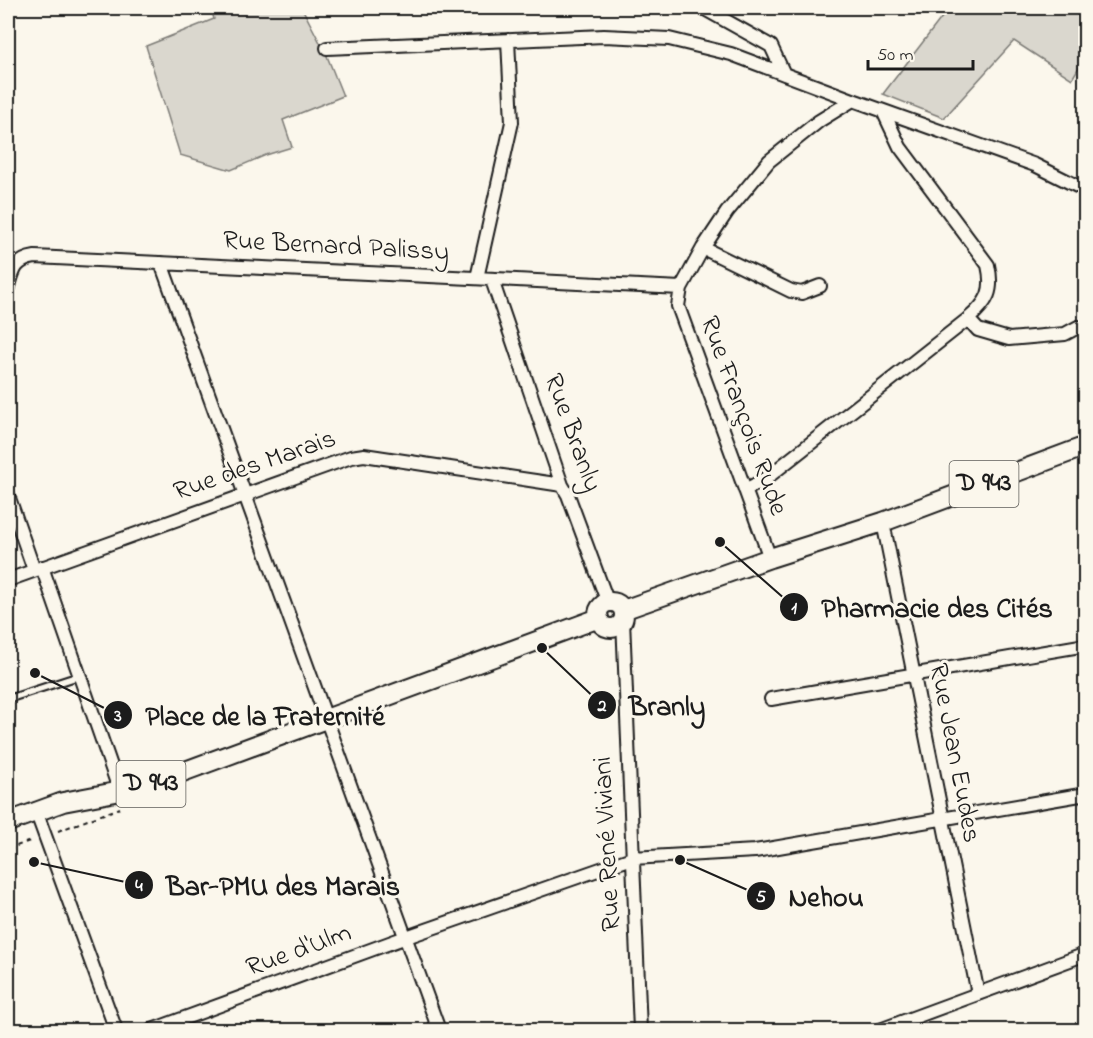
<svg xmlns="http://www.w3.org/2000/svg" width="1093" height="1038" viewBox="0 0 1093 1038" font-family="'Indie Flower',sans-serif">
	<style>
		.green { fill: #dad7ce; stroke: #7b7a75; stroke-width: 1.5 }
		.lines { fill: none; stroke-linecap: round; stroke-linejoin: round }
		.service-casing { stroke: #1c1c1c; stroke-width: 10 }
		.minor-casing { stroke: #1c1c1c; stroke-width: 16 }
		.primary-casing { stroke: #1c1c1c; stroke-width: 22 }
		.path { stroke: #1c1c1c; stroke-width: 2; stroke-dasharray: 4.5 4.5; stroke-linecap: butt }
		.service { stroke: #fbf7ec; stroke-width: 6 }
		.minor { stroke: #fbf7ec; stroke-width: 12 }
		.primary { stroke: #fbf7ec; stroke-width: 18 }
		.labels { text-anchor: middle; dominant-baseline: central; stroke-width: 6; stroke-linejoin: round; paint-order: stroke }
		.shield { fill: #fbf7ec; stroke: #5f5e5a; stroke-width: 1.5 }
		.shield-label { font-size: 26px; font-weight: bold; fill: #1c1c1c }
		.street-label { font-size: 27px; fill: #1c1c1c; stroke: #fbf7ec }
		.leader { fill: none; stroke: #1c1c1c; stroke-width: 2 }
		.callout-dot { fill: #1c1c1c; stroke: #fbf7ec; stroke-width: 2 }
		.mark-label { font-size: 18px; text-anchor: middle; font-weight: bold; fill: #fff }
		.callout-label { font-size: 28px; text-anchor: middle; font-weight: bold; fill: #1c1c1c; stroke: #fbf7ec; stroke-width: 6; stroke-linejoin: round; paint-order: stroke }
	</style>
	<rect width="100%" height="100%" fill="#fbf7ec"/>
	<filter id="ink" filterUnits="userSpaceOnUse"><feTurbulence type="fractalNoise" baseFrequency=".0167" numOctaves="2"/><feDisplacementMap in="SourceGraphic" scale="12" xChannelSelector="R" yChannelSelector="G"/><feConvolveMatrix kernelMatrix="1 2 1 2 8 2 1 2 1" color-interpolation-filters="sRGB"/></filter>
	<g filter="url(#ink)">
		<path class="green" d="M211,8h91l25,48 16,40 -60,24 9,27 -26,8 -35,15 -51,-15 -34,-109 68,-27z
			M949,8h136v49l-13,22 -58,-38 -70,77 -61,-24z"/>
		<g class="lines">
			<defs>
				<path id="service" d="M8,699l71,-23"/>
				<path id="minor" d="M703,8l68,38 13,28
					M327,48l277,-12 65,3 62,15 122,46 182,65 42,21
					M703,248l88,43 11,2 18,-7
					M161,263l278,767
					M477,278l35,-156 -4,-82
					M492,280l70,205 6,10 40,108
					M8,290c5,-18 6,-30 27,-33l646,31
					M968,319l10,11 31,9 56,-5 13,-7
					M745,490l19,-10 204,-161c20,-17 26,-28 20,-54l-88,-118 -17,-36
					M8,495l26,75
					M883,522l95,472
					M770,558l-92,-252 3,-18 22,-40 24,-36 42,-51 50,-40 34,-21
					M42,567l78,225
					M8,580l343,-123 13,-2 198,30
					M623,620l17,410
					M771,699l315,-54
					M36,811l80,219
					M152,1030l243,-89 237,-83 123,-7 331,-57
					M880,1030l206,-76"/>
				<path id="primary" d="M598 615a13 13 0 1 1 26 0a13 13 0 1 1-26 0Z
					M623,610l147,-52 113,-36 203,-76
					M8,822l55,-20 79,-15 457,-169"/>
			</defs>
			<use href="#service" class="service-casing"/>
			<use href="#minor" class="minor-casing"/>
			<use href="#primary" class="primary-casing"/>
			<path class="path" d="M58,831l62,-23
				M8,849l25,-9"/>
			<use href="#service" class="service"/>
			<use href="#minor" class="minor"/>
			<use href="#primary" class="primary"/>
		</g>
	</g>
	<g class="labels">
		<g class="shield">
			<rect x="949.5" y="461" width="69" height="46" rx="4.5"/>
			<rect x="116.5" y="761" width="69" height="46" rx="4.5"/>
		</g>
		<g class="shield-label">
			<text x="984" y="484">D 943</text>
			<text x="151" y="784">D 943</text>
		</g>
		<g class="street-label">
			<text transform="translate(336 247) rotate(3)">Rue Bernard Palissy</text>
			<text transform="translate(743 416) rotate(70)">Rue François Rude</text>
			<text transform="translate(572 433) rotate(70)">Rue Branly</text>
			<text transform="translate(255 466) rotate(-19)">Rue des Marais</text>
			<text transform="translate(954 753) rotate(79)">Rue Jean Eudes</text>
			<text transform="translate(608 844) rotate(-93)">Rue René Viviani</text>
			<text transform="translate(299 951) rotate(-20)">Rue d'Ulm</text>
		</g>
	</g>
	<path class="leader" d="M720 542L794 607M542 648L602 705M35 673L118 715M34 862L139 885M680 860L761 896"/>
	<g class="callout-dot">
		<circle cx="720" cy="542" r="6"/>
		<circle cx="542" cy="648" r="6"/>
		<circle cx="35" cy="673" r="6"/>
		<circle cx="34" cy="862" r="6"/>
		<circle cx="680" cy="860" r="6"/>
		<circle cx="794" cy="607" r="15"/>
		<circle cx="602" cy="705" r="15"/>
		<circle cx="118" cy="715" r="15"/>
		<circle cx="139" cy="885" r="15"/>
		<circle cx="761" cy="896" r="15"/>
	</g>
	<g class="mark-label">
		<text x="794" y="613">1</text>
		<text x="602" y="711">2</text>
		<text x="118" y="721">3</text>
		<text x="139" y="891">4</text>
		<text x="761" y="902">5</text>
	</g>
	<g class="callout-label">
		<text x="937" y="617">Pharmacie des Cités</text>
		<text x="667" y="715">Branly</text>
		<text x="265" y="725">Place de la Fraternité</text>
		<text x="283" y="895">Bar-PMU des Marais</text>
		<text x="826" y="906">Nehou</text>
	</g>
	<rect width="1093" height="1038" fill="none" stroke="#fbf7ec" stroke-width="30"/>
	<rect x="15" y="15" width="1063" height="1008" fill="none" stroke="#1c1c1c" stroke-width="2" filter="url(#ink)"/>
	<path d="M868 60v9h105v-9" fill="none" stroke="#1c1c1c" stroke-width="3"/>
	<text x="877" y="60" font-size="18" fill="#1c1c1c" stroke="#fbf7ec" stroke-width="4.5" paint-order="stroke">50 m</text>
</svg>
